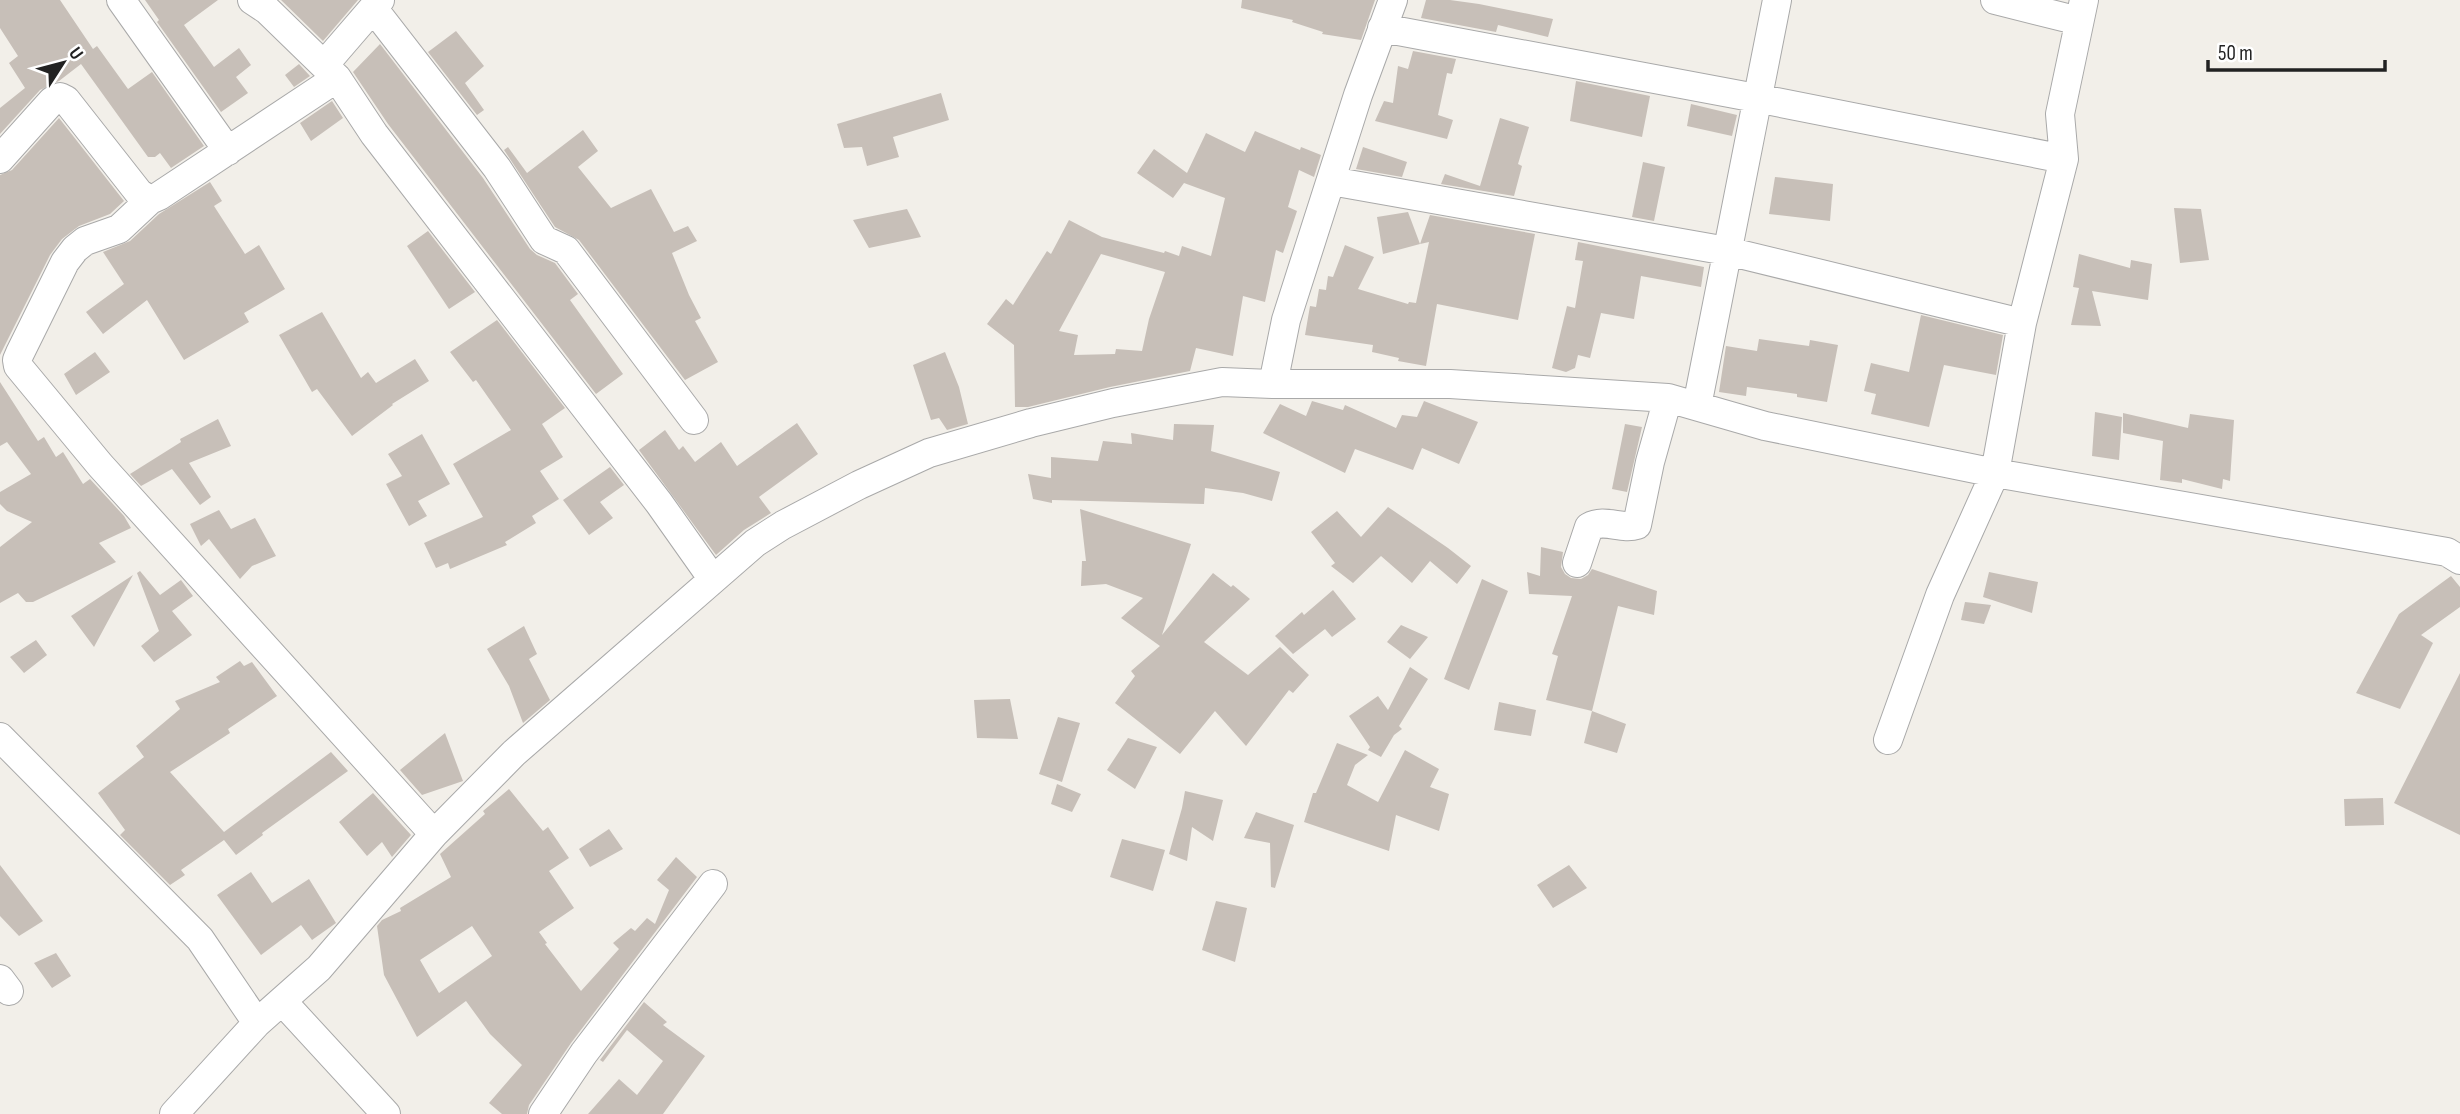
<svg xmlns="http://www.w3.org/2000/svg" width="2460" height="1114" viewBox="0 0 2460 1114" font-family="'Sofia Sans Condensed',sans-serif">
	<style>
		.building { fill: #c7bfb8; fill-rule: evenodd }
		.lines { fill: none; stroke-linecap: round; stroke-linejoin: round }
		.minor-casing { stroke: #a9a9a9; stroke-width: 30 }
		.minor { stroke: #fff; stroke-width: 28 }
	</style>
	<rect width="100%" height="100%" fill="#f2efe9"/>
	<path class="building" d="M0,0h60l33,49 4,-3 31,43 24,-17 52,74 -33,22 -11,-15 -5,4h-7l-67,-93 -22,17 -19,9 -40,44v-26l25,-20 -16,-25 9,-7 -18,-28z
		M145,0h73l-34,25 30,42 25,-19 12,17 -15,12 12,16 -27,19 -64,-90 2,-2z
		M281,0h77l-35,41z
		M1242,0h133l-14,40 -39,-6 1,-2 -31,-10 1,-2 -52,-12z
		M1426,0h24l29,4 74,15 -5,18 -50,-12 -2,7 -75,-14z
		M456,31l28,35 -19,17 19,27 -7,5 -49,-63z
		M380,44l103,134 47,71 7,6 18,8 23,31 -8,6 53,74 -27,20 -208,-270 -35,-52z
		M1413,51l43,8 -4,15 -5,-1 -9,42 15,5 -6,19 -72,-18 9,-20 9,2 5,-37 10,3z
		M299,64l11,12 -16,11 -9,-12z
		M1576,81l74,15 -8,41 -72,-16z
		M941,93l8,27 -56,17 6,20 -32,9 -5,-19 -18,1 -7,-24z
		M332,101l11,17 -32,23 -11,-18z
		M1691,104l46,11 -5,21 -45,-10z
		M59,118l65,83 -14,13 -31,12 -17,13 -12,16 -50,100v-180l12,-5z
		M1500,118l29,9 -11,37 4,2 -8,30 -73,-12 4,-10 35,12z
		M583,130l15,21 -20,16 33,41 40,-19 23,43 14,-6 9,15 -25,12 17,42 12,23 -6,3 23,41 -33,18 -106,-140 -24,-13 -51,-77 4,-3 19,26z
		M1255,131l45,19 1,-3 20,8 -7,22 -15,-7 -11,37 9,4 -14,42 -7,-3 -11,52 -22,-6 -10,60 -37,-8 -6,23 -80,16 -82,20h-13l-1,-62 -27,-21 19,-25 7,6 34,-54 4,3 18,-34 33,17 62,16 1,-2 14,5 3,-10 29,10 14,-58 -41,-15 -11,15 -36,-25 17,-24 33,24 19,-40 39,19zM1101,254l64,18 -16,47 -7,32 -26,-2 -1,5 -41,1 4,-20 -19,-4z
		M1363,147l44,15 -5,15 -46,-8z
		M1643,162l22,5 -11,54 -22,-4z
		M1775,177l58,7 -3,37 -61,-7z
		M210,182l12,19 -8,5 31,48 14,-9 26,44 -41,24 5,9 -65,38 -37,-60 -44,34 -17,-22 38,-28 -21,-32 27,-11 29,-27z
		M2174,208l27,1 8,51 -29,3z
		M907,209l14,28 -52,11 -16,-28z
		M1408,212l12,32 -37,10 -6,-37z
		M1430,215l105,19 -17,86 -81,-16 -11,62 -28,-5 1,-3 -27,-6 1,-7 -68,-10 5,-29 6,1 3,-18 7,1 2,-14 5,1 12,-32 29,12 -16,32 50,15 1,-2 7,1 13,-61 -9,2z
		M428,231l47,61 -26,17 -42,-63z
		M1578,242l126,25 -3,20 -60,-11 -7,43 -33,-6 -11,45 -12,-3 -3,13 -9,4 -14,-4 15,-62 8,2 8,-47 -8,-1z
		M2079,254l51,14 1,-8 21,4 -4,36 -56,-9 9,35 -30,-1 8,-37 -6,-1z
		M322,312l39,66 7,-6 8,11 39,-24 14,22 -37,23 1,1 -41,31 -35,-47 -5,3 -33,-57z
		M1921,315l82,20 -7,40 -52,-10 -15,62 -58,-13 5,-20 -12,-3 7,-28 38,9z
		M497,320l68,88 -23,16 21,33 -23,14 19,28 -27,17 4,7 -31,19 2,3 -57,24 -2,-6 -12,5 -12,-25 59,-26 -30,-53 58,-34 -35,-50 -3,2 -23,-30z
		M1759,339l50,7 1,-6 28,5 -11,57 -30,-5v-3l-50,-7 -1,9 -27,-4 7,-46 31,5z
		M95,352l15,20 -34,23 -12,-21z
		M945,352l14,35 9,37 -21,6 -8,-12 -8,2 -18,-55z
		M0,382l38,59 6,-4 12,20 7,-5 20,32 7,-5 34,37 7,12 -32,15 17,19 -83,40h-7l-8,-9 -18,10v-56l32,-25 -25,-11 -7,-7v-12l31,-18 -24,-32 -7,4z
		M1312,401l31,9 2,-5 51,23 6,-13 15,2 7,-16 54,21 -19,42 -37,-16 -9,22 -58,-21 -10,24 -82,-40 17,-29 26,12z
		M2095,412l27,5 -3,43 -27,-4z
		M2123,413l65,15 2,-14 44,6 -4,61 -7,-2 -1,10 -40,-10v4l-22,-3 3,-39 -40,-8z
		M218,419l13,27 -42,17 22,34 -11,8 -28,-36 -31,17 -11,-12 51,-32 -1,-3z
		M797,423l21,31 -59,43 12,16 -27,17 -28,25 -77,-105 26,-20 14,20 4,-4 12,16 26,-20 16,24z
		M1174,424l40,1 -3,26 69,21 -8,29 -29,-8 -38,-5 -1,16 -152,-4v3l-19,-4 -5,-25 23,4v-21l47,4 5,-20 29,3 -1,-11 42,7z
		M1625,424l17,3 -15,65 -15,-3z
		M422,434l28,50 -32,17 9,15 -18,10 -23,-42 16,-8 -14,-22z
		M610,467l14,18 -24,17 13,16 -24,17 -26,-35z
		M1388,507l60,41 23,18 -14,18 -27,-23 -18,22 -31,-27 -28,27 -22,-17 4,-3 -24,-31 26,-21 24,26z
		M1080,509l111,35 -29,91 51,-62 18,14 2,-2 17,14 -46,43 44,33 32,-28 29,28 -16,18 -4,-3 -43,56 -31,-35 -35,43 -65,-51 20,-27 -4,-5 29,-25 -39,-28 22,-20 -37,-14 -25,2 1,-25h4z
		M219,510l12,19 24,-11 21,38 -24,10 -12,13 -31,-40 -8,7 -11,-22z
		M1541,547l22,5 -2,15 4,7 6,4 10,1 7,-4 4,-6 65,22 -3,24 -36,-9 -26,105 -46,-11 12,-44 -6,-2 20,-58 -43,-2 -2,-22 13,4z
		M140,571l20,24 21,-15 12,16 -21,15 20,24 -38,27 -13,-16 18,-15 -22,-58z
		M1989,572l49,10 -6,31 -49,-16z
		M133,575l-25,46 -14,26 -23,-31z
		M2451,576l9,11v20l-39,28 12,8 -33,66 -44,-16 43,-79z
		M1482,579l26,12 -39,99 -25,-11z
		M1333,590l23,29 -24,18 -7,-8 -32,25 -18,-18 27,-24 2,3z
		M1965,602l26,3 -7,19 -23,-4z
		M1401,625l27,12 -18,22 -23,-17z
		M524,626l13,28 -8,5 21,41 -27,23 -14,-37 -22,-37z
		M36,640l11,15 -23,18 -14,-16z
		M240,661l4,5 8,-4 25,34 -49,33 2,4 -60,39 54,60 107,-80 17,19 -86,62 1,2 -27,20 -12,-15 -43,30 4,5 -15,10 -50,-50 5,-5 -27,-37 46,-36 -8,-11 44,-37 -5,-8 45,-19 -4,-5z
		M1410,667l18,12 -29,47 3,3 -8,6 -13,22 -13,-7 2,-3 -21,-31 29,-20 10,14z
		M2460,673v162l-66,-32z
		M1010,699l8,40 -41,-1 -3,-38z
		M1499,702l37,8 -5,26 -37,-6z
		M1592,711l34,13 -9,29 -33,-10z
		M1058,717l22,6 -18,59 -23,-8z
		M445,733l18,48 -41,14 -22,-25z
		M1128,738l29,9 -22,42 -28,-19z
		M1337,743l31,12 -13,10 -8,20 31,17 27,-52 34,19 -9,18 19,7 -10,37 -43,-16 -7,36 -85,-29 9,-29h3z
		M1057,784l24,10 -9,18 -21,-8z
		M509,789l34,42 5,-4 21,31 -20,13 25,37 -35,24 8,11 -2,1 36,47 38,-42 -6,-6 18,-15 4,3 12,-13 8,6 14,-34 -12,-10 19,-23 21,20 -126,166 -42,62 -2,9h-25l-13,-11 33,-38 -32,-31 -24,-33 -49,36 -33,-62 -7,-49 5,-6 19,-9 -1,-3 51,-31 -11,-23 45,-40 -2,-3zM472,926l20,30 -53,37 -19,-33z
		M1185,791l38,9 -10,41 -21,-14 -5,34 -18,-7 13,-46z
		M373,793l38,42 -19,22 -10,-15 -15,14 -28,-34z
		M2383,798l1,27 -39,1 -1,-27z
		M1256,812l38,13 -19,63 -4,-1 -1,-44 -26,-5z
		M609,829l14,20 -33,18 -11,-18z
		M1122,839l43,11 -12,41 -43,-14z
		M0,865l43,56 -24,15 -19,-20z
		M1569,865l18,23 -34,20 -16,-23z
		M251,872l21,31 37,-24 27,44 -24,17 -11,-15 -40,30 -44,-60z
		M1216,901l31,7 -12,54 -33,-12z
		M56,953l15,23 -19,12 -18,-25z
		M644,1002l23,20 -4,3 42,31 -42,58h-75l31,-35 18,16 26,-34 -36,-31 -24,32 -3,-2z"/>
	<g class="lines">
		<defs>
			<path id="minor" d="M121,0l107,151
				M252,0l15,10 70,68 37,56 285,369 53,75
				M1995,0l84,21
				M373,8l124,160 47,72 22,10 128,170
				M1382,28l374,70 308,61
				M324,65l56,-65
				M0,159l52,-58 8,-4 6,3 73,93 11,7 9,-4 178,-118
				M1331,181l396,70 295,72
				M150,200l-31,29 -34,12 -10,8 -10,13 -45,91 -3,7 1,6 82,99 334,369
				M1273,384l13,-64 72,-225 35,-95
				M1697,406l80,-406
				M1577,563l12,-36c16,-9 32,3 48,-2l13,-63 18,-64
				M0,737l200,202 57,84
				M1888,740l52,-145 55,-122 27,-150 42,-164 -4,-45 24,-114
				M0,979l9,12
				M282,1001l104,113
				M174,1114l83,-91 62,-55 115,-134 80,-81 241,-210 28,-18 76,-40 70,-32 102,-30 82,-20 109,-21 51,2h177l218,14 97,28 230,47 452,79 13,8
				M543,1114l41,-61 129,-169"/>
		</defs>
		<use href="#minor" class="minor-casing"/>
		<use href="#minor" class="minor"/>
	</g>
	<g transform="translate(63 63) rotate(54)" stroke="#ffffff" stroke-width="5" paint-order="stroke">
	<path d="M0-5L12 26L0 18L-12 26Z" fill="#222222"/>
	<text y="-10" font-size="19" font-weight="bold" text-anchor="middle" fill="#222222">U</text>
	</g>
	<path d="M2208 60v10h177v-10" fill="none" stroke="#222222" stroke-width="3.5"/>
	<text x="2218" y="60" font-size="21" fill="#222222" stroke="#ffffff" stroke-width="5" paint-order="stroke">50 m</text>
</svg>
